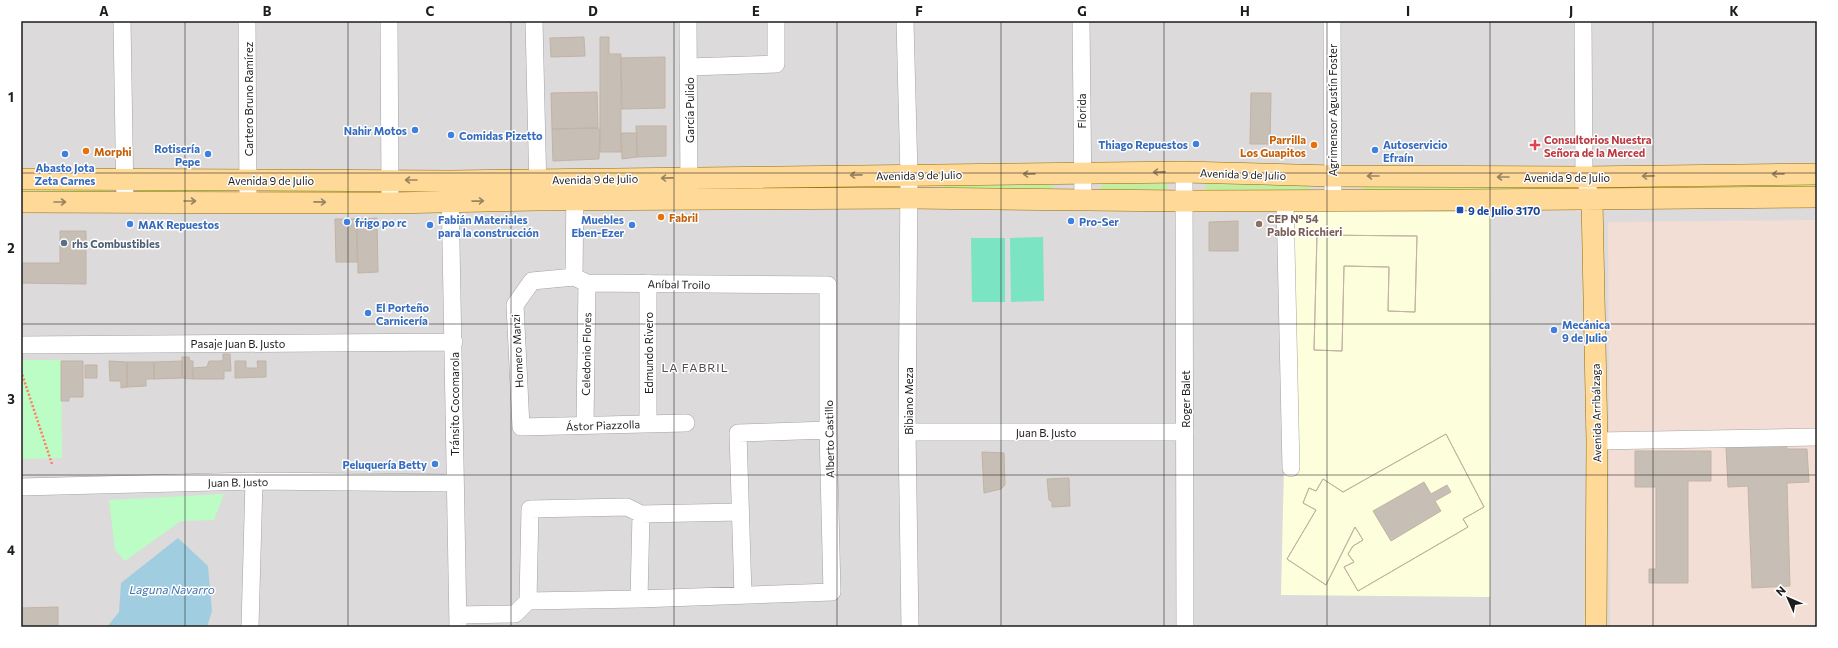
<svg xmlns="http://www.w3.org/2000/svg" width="1838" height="648" viewBox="0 0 1838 648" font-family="Commissioner,sans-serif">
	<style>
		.residential { fill: #dcdada }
		.education { fill: #fdffdc }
		.military { fill: #f2ded4 }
		.grass { fill: #c4eda4 }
		.park { fill: #bcfdc5 }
		.pitch { fill: #7be4c2 }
		.water { fill: #a0cee0 }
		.building { fill: #c7beb5; stroke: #c2b3a4; fill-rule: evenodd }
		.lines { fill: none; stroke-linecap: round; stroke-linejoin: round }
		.minor-casing { stroke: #a4a4a4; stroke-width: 18 }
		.major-casing { stroke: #976e00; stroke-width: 22 }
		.path { stroke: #ff7d64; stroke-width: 2.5; stroke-dasharray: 2 2; stroke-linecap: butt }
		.minor { stroke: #fff; stroke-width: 17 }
		.major { stroke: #ffd998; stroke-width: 21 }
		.oneway { stroke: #998461 }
		.grid { fill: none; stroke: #1d1d1d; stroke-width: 1; stroke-opacity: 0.55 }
		.shop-dot { fill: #3f7fe0; stroke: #fff; stroke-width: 1.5 }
		.food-dot { fill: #e8710a; stroke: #fff; stroke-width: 1.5 }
		.health-dot { fill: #e0444e; stroke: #fff; stroke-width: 1.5 }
		.transit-dot { fill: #1a4fb4; stroke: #fff; stroke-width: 1.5 }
		.education-dot { fill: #8d6e63; stroke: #fff; stroke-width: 1.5 }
		.service-dot { fill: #5c6f8a; stroke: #fff; stroke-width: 1.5 }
		.labels { text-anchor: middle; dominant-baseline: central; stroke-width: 3; stroke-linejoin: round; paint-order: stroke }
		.street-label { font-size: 11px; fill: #1d1d1d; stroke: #fff }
		.shop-label { font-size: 11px; font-weight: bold; fill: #366cbe; stroke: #fff; text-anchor: start }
		.food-label { font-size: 11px; font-weight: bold; fill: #c56008; stroke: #fff; text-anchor: start }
		.health-label { font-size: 11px; font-weight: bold; fill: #be3a42; stroke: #fff; text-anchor: start }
		.transit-label { font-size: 11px; font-weight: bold; fill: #164399; stroke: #fff; text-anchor: start }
		.education-label { font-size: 11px; font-weight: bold; fill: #785e54; stroke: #fff; text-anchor: start }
		.service-label { font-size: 11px; font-weight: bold; fill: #4e5e75; stroke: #fff; text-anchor: start }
		.neighbourhood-label { font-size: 12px; letter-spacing: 1px; fill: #505050; stroke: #fff }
		.water-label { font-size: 12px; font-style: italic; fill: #4374b3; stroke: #fff }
		.neatline { fill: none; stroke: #1d1d1d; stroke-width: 1.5 }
		.grid-label { font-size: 13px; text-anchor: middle; font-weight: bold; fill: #1d1d1d }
	</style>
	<rect width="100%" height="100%" fill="#efece2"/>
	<path class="residential" d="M21,21h1796v606h-1796z"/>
	<path class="education" d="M1290,211l201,1 -1,385 -209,-2z"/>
	<path class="military" d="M1817,220v407h-207l-2,-405z"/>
	<path class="grass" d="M1309,181v10h-104v-9z
		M1817,181v6l-199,5 1,-8z
		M1101,182h66v9l-66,1z
		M943,183h110v9h-110z
		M1567,183v9l-204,1v-9z
		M24,185h86v9l-86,1z
		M226,186l-1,10h-86v-9z
		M267,189h87v6h-86z"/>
	<path class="park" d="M21,360h40l1,98 -41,1z
		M224,494l-10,26 -33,1 -56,40 -10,-11 -6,-50z"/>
	<path class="pitch" d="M1043,237l1,64 -33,1 -1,-64z
		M971,238h34v64h-33z"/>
	<path class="water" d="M178,538l30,28 4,45 -5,16h-100l12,-15 2,-29z"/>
	<path class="building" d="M584,37l1,19 -34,1 -1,-19z
		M600,37h9v17h12v98h-21z
		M665,57v51l-43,1 -1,-51z
		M597,92l1,36 -46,1 -1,-36z
		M1251,93h20l-1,51h-20z
		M636,126h30v30l-29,1z
		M598,128l2,2 -1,29 -46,2 -1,-32z
		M621,133h16v24l-15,2z
		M377,218l1,54 -20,1 -1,-54z
		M335,219h22v43h-21z
		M1238,221v30h-29v-29z
		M60,231h26v53l-65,-1v-20h39z
		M1317,235l100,1 -2,76 -27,-1 1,-44 -45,-1 -2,85 -28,-1z
		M1317,235l100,1 -2,76 -27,-1 1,-44 -45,-1 -2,85 -28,-1z
		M223,354h7l1,17h-7v8h-31l-1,-11 15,-1 2,-6h14z
		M182,357h7l1,4h3v18l-11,-1z
		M61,361h22v36h-14v4h-8z
		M109,361l18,1v25l-6,1v-7h-11z
		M182,361v17l-28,1v-17z
		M235,361h11v7h12l-1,-7h9v16l-31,1z
		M127,362h27v17h-8v7l-19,1z
		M85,365h12v13h-12z
		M1446,434l38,73 -21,12 5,8 -110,64 -14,-24 10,-5 -6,-8 5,-8 10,-6 -8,-13 -29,58 -39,-26 29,-49 -13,-7 6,-15 7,3 7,-12 20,13zM1424,482l7,12 16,-9 4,7 -16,9 6,10 -50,30 -18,-30z
		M1446,434l38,73 -21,12 5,8 -110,64 -14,-24 10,-5 -6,-8 5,-8 10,-6 -8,-13 -29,58 -39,-26 29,-49 -13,-7 6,-15 7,3 7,-12 20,13z
		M1784,444l4,5h19l2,33 -22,1 3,103 -38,2 -4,-102 -20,1 -2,-40z
		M1635,451h76v30h-23v102h-39v-14h7v-82h-21z
		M982,452l22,1 1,32 -4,4 -17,4z
		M1069,478l1,28 -18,1v-5l-3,-2 -2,-21z
		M58,607v20h-37v-19z"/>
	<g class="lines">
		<defs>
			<path id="minor" d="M122,21l3,181
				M247,21l1,180
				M389,21l1,172
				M534,21l4,171
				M688,21l1,170
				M905,21l4,154 -2,257 3,195
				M1081,21l2,179
				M1332,21l1,179
				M1583,21l1,156 8,23
				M689,67l87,-3v-43
				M1184,172l1,455
				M450,189l8,438
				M1285,200l6,268
				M574,277l1,-90
				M648,283v140
				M21,345l433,-3
				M585,425l2,-142
				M907,432h278
				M1597,441l220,-4
				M21,487l233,-6 200,2
				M743,595l-5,-162 90,-3
				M639,599l2,-85
				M528,601l2,-92 97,-2 14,7 99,-2
				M458,615l57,-1 13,-13 111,-2 193,-7 -4,-162v-145l-241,-2 -13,-6 -42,4 -17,24 6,122 165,-4
				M250,627l4,-146"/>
			<path id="major" d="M21,179l429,2 734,-9 149,4 251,1 233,-3
				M1592,200l5,241 -1,186
				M21,202l370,1 147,-3 370,-2 277,3 282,-1 350,-3"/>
		</defs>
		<use href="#minor" class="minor-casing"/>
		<use href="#major" class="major-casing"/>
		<path class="path" d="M21,371l31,93"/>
		<use href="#minor" class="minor"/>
		<use href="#major" class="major"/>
	</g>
	<defs><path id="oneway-shaft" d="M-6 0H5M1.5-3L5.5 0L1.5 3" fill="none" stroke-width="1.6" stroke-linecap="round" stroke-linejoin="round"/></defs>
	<g class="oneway">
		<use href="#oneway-shaft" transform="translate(1159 172) rotate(179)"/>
		<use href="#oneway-shaft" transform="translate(1029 174) rotate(179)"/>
		<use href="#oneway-shaft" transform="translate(1778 174) rotate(179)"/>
		<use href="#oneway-shaft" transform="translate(856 175) rotate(179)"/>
		<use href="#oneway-shaft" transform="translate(1373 176) rotate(-180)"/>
		<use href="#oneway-shaft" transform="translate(1648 176) rotate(179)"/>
		<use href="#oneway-shaft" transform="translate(1503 177) rotate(-180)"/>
		<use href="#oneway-shaft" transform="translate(667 178) rotate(179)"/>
		<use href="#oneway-shaft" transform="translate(411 180) rotate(-180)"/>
		<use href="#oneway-shaft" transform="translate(190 201)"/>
		<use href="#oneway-shaft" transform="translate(478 201) rotate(-1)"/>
		<use href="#oneway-shaft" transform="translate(60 202)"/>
		<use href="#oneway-shaft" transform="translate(320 202) rotate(1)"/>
	</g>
	<path class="grid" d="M185,21v606M348,21v606M511,21v606M674,21v606M837,21v606M1001,21v606M1164,21v606M1327,21v606M1490,21v606M1653,21v606M21,173h1796M21,324h1796M21,475h1796"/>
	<g class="shop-dot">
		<circle cx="415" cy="130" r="4"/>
		<circle cx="451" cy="135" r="4"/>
		<circle cx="1196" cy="144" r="4"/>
		<circle cx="1375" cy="150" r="4"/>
		<circle cx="65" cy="154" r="4"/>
		<circle cx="208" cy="154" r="4"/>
		<circle cx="1071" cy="221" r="4"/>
		<circle cx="347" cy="222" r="4"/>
		<circle cx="130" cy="224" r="4"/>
		<circle cx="430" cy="225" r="4"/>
		<circle cx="632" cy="225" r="4"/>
		<circle cx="368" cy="313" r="4"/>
		<circle cx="1554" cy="330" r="4"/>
		<circle cx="435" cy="464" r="4"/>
	</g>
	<g class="food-dot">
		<circle cx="1314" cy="145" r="4"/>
		<circle cx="86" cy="151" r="4"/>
		<circle cx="661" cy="217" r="4"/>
	</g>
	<path class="health-dot" d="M1533 139h4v4h4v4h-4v4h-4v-4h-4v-4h4z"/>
	<rect class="transit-dot" x="1456" y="206" width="8" height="8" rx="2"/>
	<circle class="education-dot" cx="1259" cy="224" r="4"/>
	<circle class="service-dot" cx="64" cy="243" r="4"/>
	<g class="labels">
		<g class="street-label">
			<text transform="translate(248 99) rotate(-90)">Cartero Bruno Ramírez</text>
			<text transform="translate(689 110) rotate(-90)">García Pulido</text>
			<text transform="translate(1332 110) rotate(-90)">Agrimensor Agustín Foster</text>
			<text transform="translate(1081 111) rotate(-90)">Florida</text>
			<text transform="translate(1243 174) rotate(2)">Avenida 9 de Julio</text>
			<text transform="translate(919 175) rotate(-1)">Avenida 9 de Julio</text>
			<text x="1567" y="177">Avenida 9 de Julio</text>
			<text transform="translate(595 179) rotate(-1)">Avenida 9 de Julio</text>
			<text x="271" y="180">Avenida 9 de Julio</text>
			<text transform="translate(679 284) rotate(1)">Aníbal Troilo</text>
			<text x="238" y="343">Pasaje Juan B. Justo</text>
			<text transform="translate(517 351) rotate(-93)">Homero Manzi</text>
			<text transform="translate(648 353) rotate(-90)">Edmundo Rivero</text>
			<text transform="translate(586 354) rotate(-89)">Celedonio Flores</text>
			<text transform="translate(1185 399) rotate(-90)">Roger Balet</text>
			<text transform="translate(908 401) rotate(-90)">Bibiano Meza</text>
			<text transform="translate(454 404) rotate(-90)">Tránsito Cocomarola</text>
			<text transform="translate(1596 413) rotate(-91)">Avenida Arribálzaga</text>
			<text transform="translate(603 425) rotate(-2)">Ástor Piazzolla</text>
			<text x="1046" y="432">Juan B. Justo</text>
			<text transform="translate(829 439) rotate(-91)">Alberto Castillo</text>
			<text transform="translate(238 482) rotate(-1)">Juan B. Justo</text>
		</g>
		<g class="shop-label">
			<text x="407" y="130" text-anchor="end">Nahir Motos</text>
			<text x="459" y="135">Comidas Pizetto</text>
			<text x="1188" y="144" text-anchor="end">Thiago Repuestos</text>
			<text x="1383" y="144">Autoservicio<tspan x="1383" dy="13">Efraín</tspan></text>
			<text x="200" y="148" text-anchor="end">Rotisería<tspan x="200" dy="13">Pepe</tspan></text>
			<text x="65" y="167" text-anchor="middle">Abasto Jota<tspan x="65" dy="13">Zeta Carnes</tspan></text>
			<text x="438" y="219">Fabián Materiales<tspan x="438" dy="13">para la construcción</tspan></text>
			<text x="624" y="219" text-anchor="end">Muebles<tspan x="624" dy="13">Eben-Ezer</tspan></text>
			<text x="1079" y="221">Pro-Ser</text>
			<text x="355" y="222">frigo po rc</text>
			<text x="138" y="224">MAK Repuestos</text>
			<text x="376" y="307">El Porteño<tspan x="376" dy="13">Carnicería</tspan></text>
			<text x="1562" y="324">Mecánica<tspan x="1562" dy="13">9 de Julio</tspan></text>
			<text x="427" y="464" text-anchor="end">Peluquería Betty</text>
		</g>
		<g class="food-label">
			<text x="1306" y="139" text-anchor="end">Parrilla<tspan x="1306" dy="13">Los Guapitos</tspan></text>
			<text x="94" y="151">Morphi</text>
			<text x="669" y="217">Fabril</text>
		</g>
		<g class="health-label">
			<text x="1544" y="139">Consultorios Nuestra<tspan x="1544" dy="13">Señora de la Merced</tspan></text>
		</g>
		<g class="transit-label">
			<text x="1468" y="210">9 de Julio 3170</text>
		</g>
		<g class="education-label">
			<text x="1267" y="218">CEP Nº 54<tspan x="1267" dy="13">Pablo Ricchieri</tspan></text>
		</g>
		<g class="service-label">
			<text x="72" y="243">rhs Combustibles</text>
		</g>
		<g class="neighbourhood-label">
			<text x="695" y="367">LA FABRIL</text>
		</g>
		<g class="water-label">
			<text x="172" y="589">Laguna Navarro</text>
		</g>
	</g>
	<rect width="1838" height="648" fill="none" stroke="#ffffff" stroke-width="44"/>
	<g transform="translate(1788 598) rotate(315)" stroke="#ffffff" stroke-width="3" paint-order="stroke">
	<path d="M0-3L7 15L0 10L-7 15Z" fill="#1d1d1d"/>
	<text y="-6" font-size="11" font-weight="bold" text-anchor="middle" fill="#1d1d1d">N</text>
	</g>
	<rect x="22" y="22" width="1794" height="604" class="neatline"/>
	<g class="grid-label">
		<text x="104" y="16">A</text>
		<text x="267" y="16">B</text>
		<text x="430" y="16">C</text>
		<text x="593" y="16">D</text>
		<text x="756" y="16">E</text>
		<text x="919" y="16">F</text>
		<text x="1082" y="16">G</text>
		<text x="1245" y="16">H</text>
		<text x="1408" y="16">I</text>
		<text x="1571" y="16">J</text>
		<text x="1734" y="16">K</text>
		<text x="11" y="102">1</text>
		<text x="11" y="253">2</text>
		<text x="11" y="404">3</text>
		<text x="11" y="555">4</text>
	</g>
</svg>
